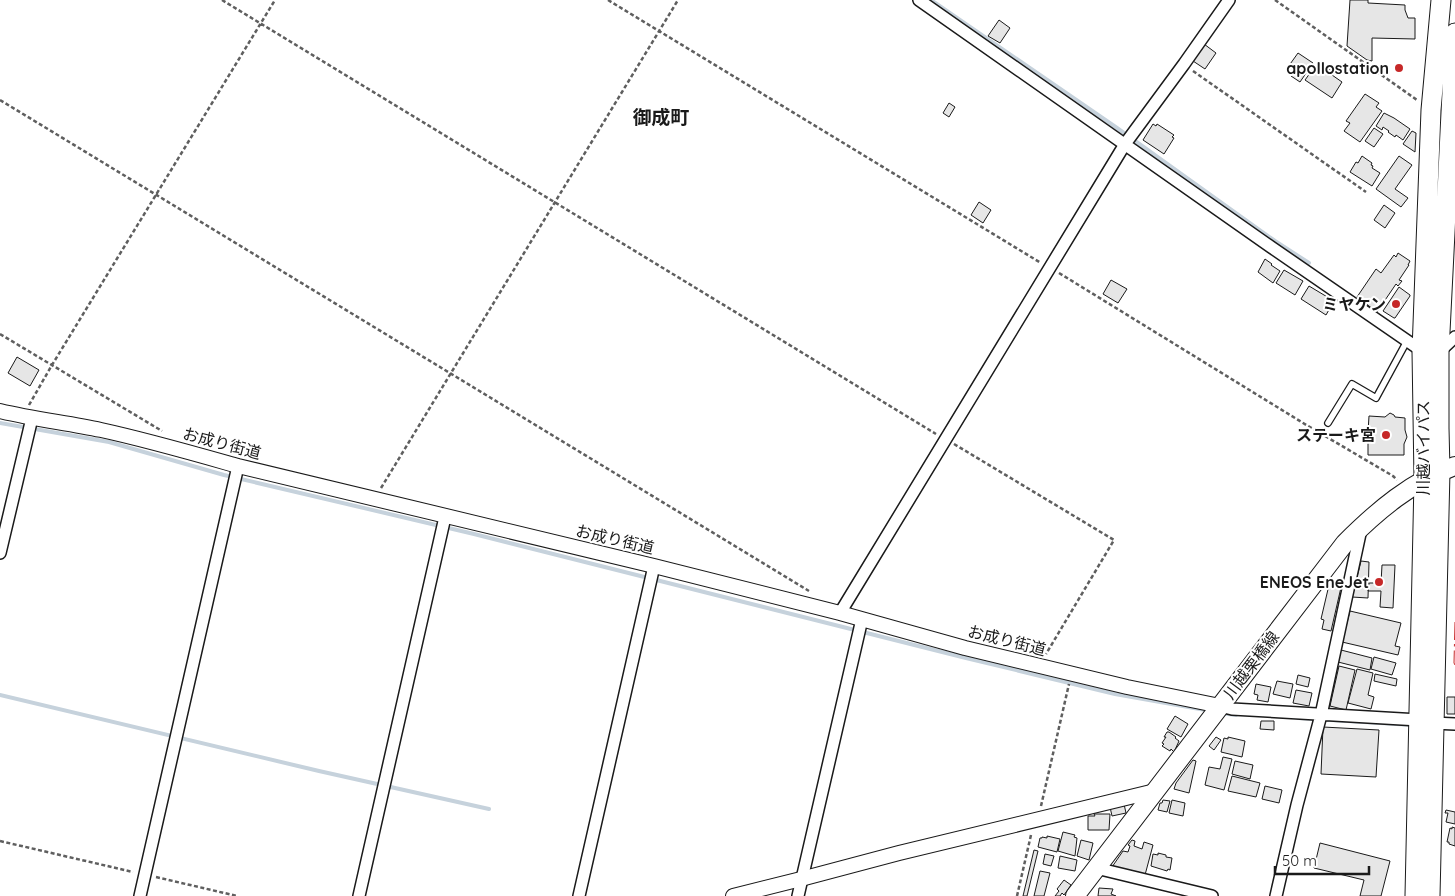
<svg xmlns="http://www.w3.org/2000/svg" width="1455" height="896" viewBox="0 0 1455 896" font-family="Quicksand,'Noto Sans JP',sans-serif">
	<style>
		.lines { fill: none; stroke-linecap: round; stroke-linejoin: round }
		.stream { stroke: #c6d2dc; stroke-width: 4 }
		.building { fill: #e6e6e6; stroke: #1a1a1a }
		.service-casing { stroke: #1a1a1a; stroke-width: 8 }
		.minor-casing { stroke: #1a1a1a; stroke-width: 14 }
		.tertiary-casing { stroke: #1a1a1a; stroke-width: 16 }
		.primary-casing { stroke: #1a1a1a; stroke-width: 20 }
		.trunk-casing { stroke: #1a1a1a; stroke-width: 21 }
		.path { stroke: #5f5f5f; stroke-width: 2.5; stroke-dasharray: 4 2.5; stroke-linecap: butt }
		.service { stroke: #fff; stroke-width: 5.5 }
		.minor { stroke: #fff; stroke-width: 11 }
		.tertiary { stroke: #fff; stroke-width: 14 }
		.primary { stroke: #fff; stroke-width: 18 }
		.trunk { stroke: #fff; stroke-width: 19 }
		.power { stroke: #c62828; stroke-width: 1; stroke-dasharray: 18 4 2.5 4; stroke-linecap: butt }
		.poi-dot { fill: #c62828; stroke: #fff; stroke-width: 2 }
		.labels { text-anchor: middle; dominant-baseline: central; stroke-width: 4; stroke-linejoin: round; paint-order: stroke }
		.poi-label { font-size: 16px; font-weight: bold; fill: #1a1a1a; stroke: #fff; text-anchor: end }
		.street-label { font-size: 16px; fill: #1a1a1a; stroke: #fff }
		.quarter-label { font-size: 19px; font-weight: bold; fill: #1a1a1a; stroke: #fff }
	</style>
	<rect width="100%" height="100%" fill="#fff"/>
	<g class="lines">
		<path class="stream" d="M931,0l186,128 158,113 34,22
			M0,423l109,19 115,33 250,59 492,124 149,36 96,17
			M0,695l319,76 170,38
			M1220,713l16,2
			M1298,718l115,7"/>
	</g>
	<path class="building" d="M1350,0h18v3l37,2v5l3,8h7v21l-43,-1v23l-5,-1 -20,-14z
		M999,20l11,8 -10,15 -12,-7z
		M1204,44l12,9 -11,16 -12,-8z
		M1298,53l15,10 -13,19 -9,-6 1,-2 -5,-3 3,-3 -2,-1z
		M1316,65l9,6 2,-3 7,4 -2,3 10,7 -10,16 -27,-18z
		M1365,94l14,9 -3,4 6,4 -22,31 -16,-11 6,-8 -4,-2z
		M949,103l6,4 -6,10 -6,-4z
		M1384,113l10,5 16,11 -7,11 -7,-5 -1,2 -7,-5 1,-1 -6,-4 -1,3 -6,-4z
		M1153,124l3,2 1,-2 17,11 -2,2 2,1 -10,16 -21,-14z
		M1374,128l9,6 -9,13 -9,-6z
		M1412,131l4,2 -1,19 -12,-8z
		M1362,156l10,7 -1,2 2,1 -1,2 8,5 -8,13 -22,-14 6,-10 2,1z
		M1399,156l13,9 -17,24 13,9 -7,9 -25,-18z
		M979,202l12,8 -8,13 -12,-8z
		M1384,205l11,8 -10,15 -11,-8z
		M1398,253l12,8 -2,4h1l-10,15 3,1 -4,5 -2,-2 -19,28 -20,-15 19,-28 5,4 13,-18 2,2z
		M1265,259l7,5 -1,1 9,6 -7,12 -15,-11z
		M1284,270l19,11 -8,14 -19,-12z
		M1111,280l16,9 -9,14 -15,-9z
		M1309,286l25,15 -8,14 -25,-16z
		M1399,287l11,8v1l-15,22h-1l-11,-7z
		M17,357l22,13 -9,16 -22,-13z
		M1390,413l4,2 1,2 10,1v12l2,7 -3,7v11h-36v-13h-2v-10h2l1,-16 16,1z
		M1361,561l8,1 -1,36 -16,-1z
		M1382,565h13l-2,43 -13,-1 1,-16h-13l1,-8h12z
		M1332,580l10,3 -11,48 -9,-2 2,-9 -3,-1 8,-34h2z
		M1350,611l51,12 -6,23 5,1 -2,8 -56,-13z
		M1341,650l31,8 -2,12 -32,-8z
		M1374,657l22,6 -4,12 -21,-6z
		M1339,666l16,4 -9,40 -16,-4z
		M1357,669l16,4 -5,22 6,2 -3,12 -23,-6z
		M1375,674l22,5 -1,7 -22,-5z
		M1298,675l12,3 -2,9 -12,-3z
		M1277,681l16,3 -3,14 -17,-4z
		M1256,684l15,3 -3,15 -11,-2 1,-5 -4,-1z
		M1296,690l16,3 -3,13 -16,-3z
		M1447,697h8v17h-8z
		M1175,716l13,8 -7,13 -14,-8z
		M1261,721h13v9l-14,-1z
		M1323,727l56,3 -3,47 -55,-3z
		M1167,732h2l7,5 -1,1 4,3 -5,11 -3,-3 -1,2 -8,-5 2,-2 -2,-1 4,-6h-2z
		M1216,737l5,3 -7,10 -5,-4z
		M1228,737l17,4 -3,16 -21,-5 3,-14 4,1z
		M1223,757l9,2 -8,31 -19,-5 4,-18 11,2z
		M1193,760l3,1 -7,32 -15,-4 2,-6z
		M1235,761l18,4 -3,14 -18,-5z
		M1232,776l28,7 -4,14 -28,-6z
		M1265,786l17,4 -3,13 -17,-4z
		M1163,800l7,1 -3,11 -9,-2 2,-7h2z
		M1172,800l13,3 -2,13 -14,-3z
		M1124,804l2,9 -14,3 -2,-9z
		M1446,810l9,2v12l-9,-2 2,-9h-3z
		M1094,814h16l-1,16h-21v-14h7z
		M1452,827l3,1v18l-6,-2v-2h-2l3,-14 2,1z
		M1063,832l12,3 -1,2 3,1 -2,18 -17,-5z
		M1047,836l13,3 -3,13 -19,-5 2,-9h2v-1l5,1z
		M1081,840l12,3 -4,17 -12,-4z
		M1132,840l3,1 -1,5 8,3 2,-7 9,3 -8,30 -33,-8 11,-16 5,1 2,-6 -2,-1z
		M1320,843l70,18 -9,35h-21l4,-16 -50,-12z
		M1034,850l4,1 -11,45h-4z
		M1158,853l8,2v2l6,1 -2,12 -2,-1 -1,2 -16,-5 2,-12 5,1z
		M1045,854l9,2 -3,10 -8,-2z
		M1060,856l17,4 -2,11 -17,-3z
		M1040,871l10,2 -6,23h-10z
		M1064,880l7,5 -7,10 -2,-2 -2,3h-5l4,-5 -2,-2z
		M1099,888l14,1 -2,5 5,2h-18z"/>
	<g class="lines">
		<defs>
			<path id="service" d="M1328,423l24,-39 24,14 31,-57"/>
			<path id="minor" d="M919,0l352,247 151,104
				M1439,352l16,-15
				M0,553l32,-135
				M840,613l285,-469 59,-80 45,-64
				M1220,706l12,3 187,11
				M1433,723l22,1
				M1096,868l116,28
				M140,896l98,-430
				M359,896l86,-379
				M579,896l75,-330
				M798,896l64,-277
				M1276,896l21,-91 24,-90 40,-186"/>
			<path id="tertiary" d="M0,411c33,8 68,12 101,19 46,10 91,23 137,36l416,100 186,47 125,35 162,39 93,19
				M733,896l68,-17 98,-26 256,-62"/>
			<path id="primary" d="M1075,896l270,-353c32,-32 67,-62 110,-77"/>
			<path id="trunk" d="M1415,896l9,-416 -2,-129 9,-241 10,-110
				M1430,896l10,-425 -1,-43v-76l16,-319"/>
		</defs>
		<use href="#service" class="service-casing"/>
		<use href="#minor" class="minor-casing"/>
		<use href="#tertiary" class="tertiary-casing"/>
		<use href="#primary" class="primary-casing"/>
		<use href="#trunk" class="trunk-casing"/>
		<path class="path" d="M222,0l714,434
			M608,0l433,263
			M1275,0l142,100
			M1193,71l173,121
			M0,100l809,491
			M1059,273l249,153 85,50 4,4
			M0,334l162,97
			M29,405l23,-40 223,-365
			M954,444l160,96 -68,114
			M381,488l297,-488
			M1041,806l28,-122
			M0,841l133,31
			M156,877l81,19
			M1017,896l14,-61"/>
		<use href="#service" class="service"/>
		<use href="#minor" class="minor"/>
		<use href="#tertiary" class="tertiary"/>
		<use href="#primary" class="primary"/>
		<use href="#trunk" class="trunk"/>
		<path class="power" d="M1455,622l-1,41 1,2"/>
	</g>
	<g class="poi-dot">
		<circle cx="1399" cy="68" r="5"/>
		<circle cx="1396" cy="304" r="5"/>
		<circle cx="1386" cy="435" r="5"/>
		<circle cx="1379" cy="582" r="5"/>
	</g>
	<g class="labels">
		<g class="poi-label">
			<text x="1389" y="68">apollostation</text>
			<text x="1386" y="304">ミヤケン</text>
			<text x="1376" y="435">ステーキ宮</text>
			<text x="1369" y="582">ENEOS EneJet</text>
		</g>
		<g class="street-label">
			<text transform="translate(222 443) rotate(15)">お成り街道</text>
			<text transform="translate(1423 448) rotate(-90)">川越バイパス</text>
			<text transform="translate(615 539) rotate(13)">お成り街道</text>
			<text transform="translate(1007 640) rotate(14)">お成り街道</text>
			<text transform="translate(1251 665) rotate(-53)">川越栗橋線</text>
		</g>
		<g class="quarter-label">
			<text x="661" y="117">御成町</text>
		</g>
	</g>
	<path d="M1275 866v8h94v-8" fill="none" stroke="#1a1a1a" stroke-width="2.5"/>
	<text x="1282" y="866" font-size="15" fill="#1a1a1a" stroke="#ffffff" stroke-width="4" paint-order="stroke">50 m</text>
</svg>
